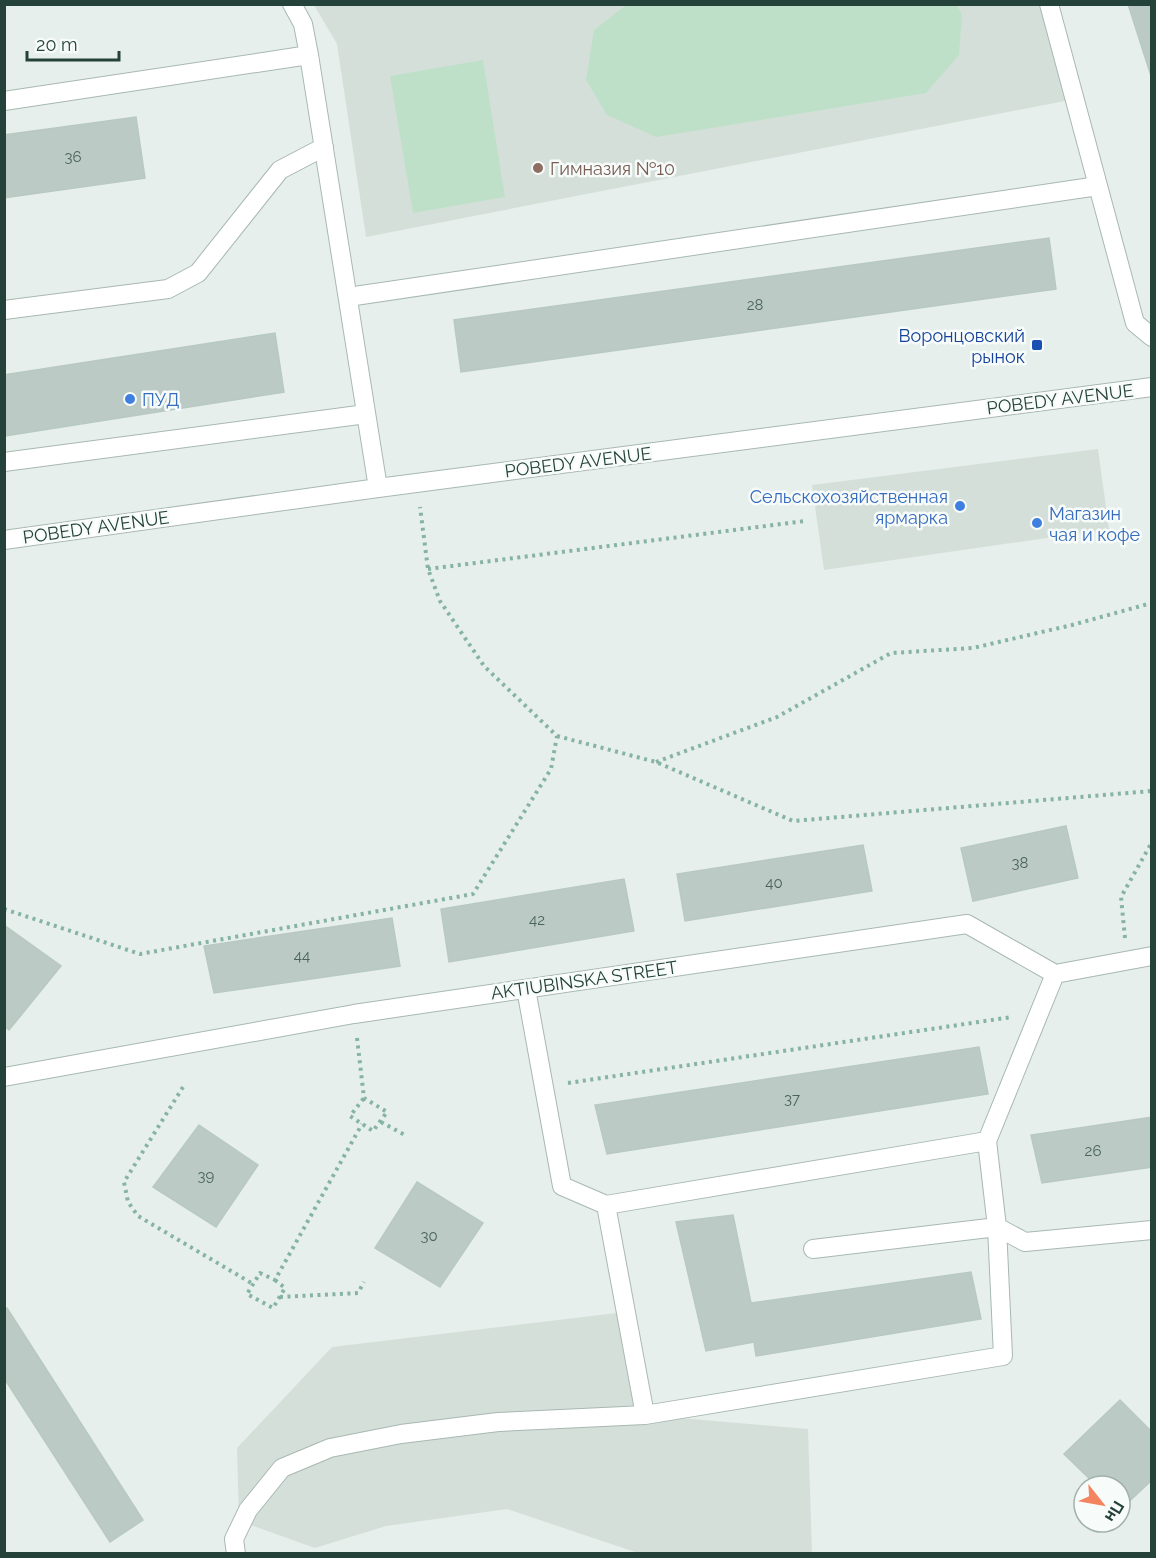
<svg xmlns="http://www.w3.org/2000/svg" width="1156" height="1558" viewBox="0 0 1156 1558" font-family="Raleway,sans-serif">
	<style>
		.built { fill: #d4dfda }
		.green { fill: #bfe0c8 }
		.building { fill: #bbcac4; stroke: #b8c9c2; stroke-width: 1.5 }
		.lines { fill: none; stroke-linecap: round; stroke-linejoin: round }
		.minor-casing { stroke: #a8b8b2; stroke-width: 20 }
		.path { stroke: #86b3a5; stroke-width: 4; stroke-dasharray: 3 4.5; stroke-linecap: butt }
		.minor { stroke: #fff; stroke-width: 18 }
		.education-dot { fill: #8d6e63; stroke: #f7fbf9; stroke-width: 2 }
		.transit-dot { fill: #1a4fb4; stroke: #f7fbf9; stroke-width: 2 }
		.shop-dot { fill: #3f7fe0; stroke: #f7fbf9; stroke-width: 2 }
		.labels { text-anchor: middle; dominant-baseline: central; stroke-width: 5; stroke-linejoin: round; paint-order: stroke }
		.number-label { font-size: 15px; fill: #4a645c }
		.education-label { font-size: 18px; fill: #785e54; stroke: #f7fbf9; text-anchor: start }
		.transit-label { font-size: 18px; fill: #164399; stroke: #f7fbf9; text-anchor: end }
		.shop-label { font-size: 18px; fill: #366cbe; stroke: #f7fbf9; text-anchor: start }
		.street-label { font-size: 18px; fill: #24423a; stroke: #f7fbf9 }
	</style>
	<rect width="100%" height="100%" fill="#e6efeb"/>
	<path class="built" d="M314,5h735l26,94 -709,138 -29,-193z
		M1098,449l11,80 -285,41 -12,-85z
		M625,1312l20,103 163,14 4,124h-174l-131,-44 -121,17 -71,22 -76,-27 -2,-73 95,-101z"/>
	<path class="green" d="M956,4l6,11 -3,40 -33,38 -270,44 -49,-22 -21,-35 8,-50 32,-25z
		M483,60l22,137 -92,16 -23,-137z"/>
	<path class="building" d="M1128,4h24v75z
		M136,117l9,61 -141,20v-63z
		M1049,238l7,51 -595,83 -7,-52z
		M275,333l9,59 -280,44v-61z
		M1066,826l12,52 -105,23 -12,-53z
		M863,845l9,46 -187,30 -8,-47z
		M624,879l10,52 -185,31 -8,-53z
		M392,918l8,48 -186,27 -10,-47z
		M4,925l57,41 -52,64 -5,-4z
		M979,1047l9,47 -381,60 -12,-49z
		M1152,1117v50l-110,16 -11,-48z
		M199,1125l59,40 -42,62 -63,-40z
		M417,1182l66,41 -43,64 -65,-39z
		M733,1215l18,88 220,-31 10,47 -225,37 -2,-14 -48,9 -30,-129z
		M7,1308l136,212 -33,22 -106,-164v-68z
		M1120,1400l32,32v48l-31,29 -1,-23h-23l-33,-32z"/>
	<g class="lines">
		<defs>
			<path id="minor" d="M292,4l11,20 6,31 69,433
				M1049,4l86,319 17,14
				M4,101l305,-46
				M348,297l750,-111
				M4,310l164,-21 30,-16 82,-103 44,-23
				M4,462l362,-48
				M4,540l374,-52 774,-101
				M526,989l36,197 44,19 381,-64
				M4,1077l350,-63 613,-90 88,50 97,-18
				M606,1205l39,210 358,-59 -6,-129
				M997,1227l28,15 127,-12
				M813,1249l184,-22 -10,-86 68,-167
				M236,1554l-2,-15 14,-29 34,-42 48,-20 71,-14 97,-12 147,-7"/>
		</defs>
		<use href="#minor" class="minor-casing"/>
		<path class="path" d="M428,569l377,-48
			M557,736l99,26 137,59 359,-30
			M656,762l121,-45 114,-64 82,-5 99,-23 76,-21 4,1
			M4,909l136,45 333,-60 78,-125 6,-33 -73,-70 -44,-65 -12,-32 -8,-62
			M1125,938l-4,-41 31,-55
			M357,1038l7,60 23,14 -14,19 -23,-15 14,-18
			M568,1083l444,-66
			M183,1087l-59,95 4,20 10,14 115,68
			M381,1122l24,13
			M275,1280l10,8 -12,20 -26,-14 13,-21 15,7 87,-156
			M280,1297l78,-4 6,-11"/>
		<use href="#minor" class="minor"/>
	</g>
	<circle class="education-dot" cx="538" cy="168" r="6"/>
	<rect class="transit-dot" x="1031" y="339" width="12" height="12" rx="3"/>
	<g class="shop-dot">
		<circle cx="130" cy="399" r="6"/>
		<circle cx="960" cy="506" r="6"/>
		<circle cx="1037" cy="523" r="6"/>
	</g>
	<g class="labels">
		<g class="number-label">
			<text x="73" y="157">36</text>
			<text x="755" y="305">28</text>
			<text x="1020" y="863">38</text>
			<text x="774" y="883">40</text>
			<text x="537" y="920">42</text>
			<text x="302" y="956">44</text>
			<text x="792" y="1099">37</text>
			<text x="1093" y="1151">26</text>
			<text x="206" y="1176">39</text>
			<text x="429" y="1236">30</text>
		</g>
		<g class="education-label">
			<text x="550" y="168">Гимназия №10</text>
		</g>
		<g class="transit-label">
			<text x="1025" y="335">Воронцовский<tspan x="1025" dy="21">рынок</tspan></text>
		</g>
		<g class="shop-label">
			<text x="142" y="399">ПУД</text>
			<text x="948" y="496" text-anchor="end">Сельскохозяйственная<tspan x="948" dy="21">ярмарка</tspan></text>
			<text x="1049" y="513">Магазин<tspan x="1049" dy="21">чая и кофе</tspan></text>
		</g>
		<g class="street-label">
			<text transform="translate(1060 399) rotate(-7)">POBEDY AVENUE</text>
			<text transform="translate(578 462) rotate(-7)">POBEDY AVENUE</text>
			<text transform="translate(96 527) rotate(-8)">POBEDY AVENUE</text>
			<text transform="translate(584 980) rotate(-8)">AKTIUBINSKA STREET</text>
		</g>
	</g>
	<rect width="1156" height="1558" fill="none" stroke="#24423a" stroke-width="12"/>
	<g transform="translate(1102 1504) rotate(121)"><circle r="28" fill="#f7fbf9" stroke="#a3b1ad" stroke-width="1.5"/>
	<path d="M0-4.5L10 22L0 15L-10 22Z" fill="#f4845f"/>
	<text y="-9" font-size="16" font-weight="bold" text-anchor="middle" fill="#24423a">Пн</text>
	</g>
	<path d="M27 51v9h92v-9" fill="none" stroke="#24423a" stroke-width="3"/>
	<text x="36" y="51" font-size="18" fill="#24423a" stroke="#f7fbf9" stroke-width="4.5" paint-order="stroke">20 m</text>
</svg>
